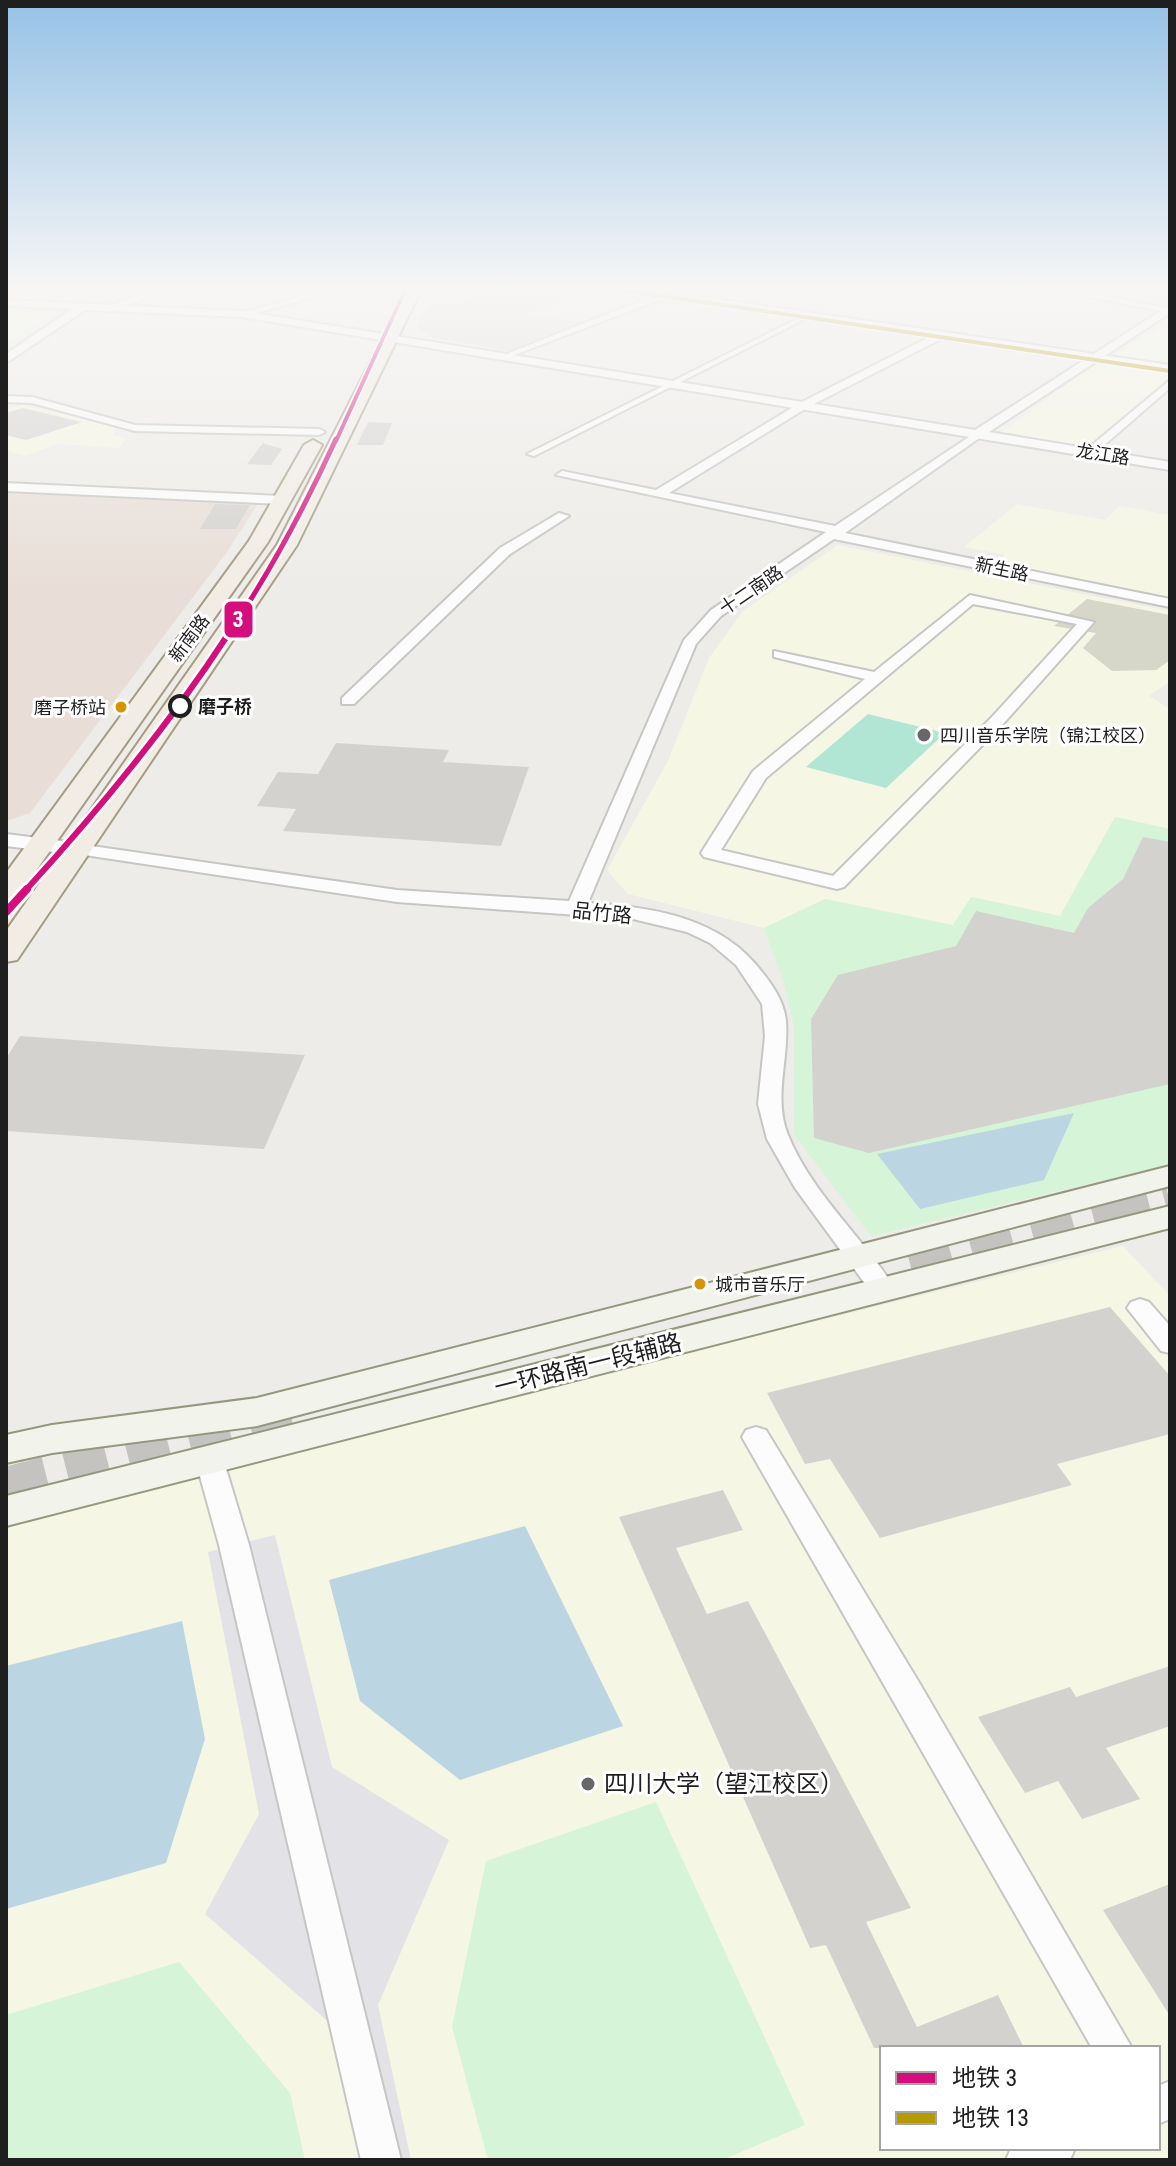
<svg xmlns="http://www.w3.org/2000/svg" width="1176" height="2166" viewBox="0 0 1176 2166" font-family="'Roboto Condensed','Noto Sans SC',sans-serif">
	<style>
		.residential { fill: #dcdbd9 }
		.education { fill: #f5f6e3; fill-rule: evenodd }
		.military { fill: #e8ded7 }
		.construction { fill: #d6d7c9 }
		.park { fill: #d5f4d8 }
		.pitch { fill: #b2e6d4 }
		.plaza { fill: #e3e2e7 }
		.water { fill: #bbd6e2 }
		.building { fill: #d4d2cf }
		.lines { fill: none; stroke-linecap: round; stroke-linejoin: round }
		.primary-tunnel-far1 { stroke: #c4c3c0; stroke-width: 33; stroke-dasharray: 33 16; stroke-linecap: butt }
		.primary-tunnel { stroke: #c4c3c0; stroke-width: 42; stroke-dasharray: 42 21; stroke-linecap: butt }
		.pedestrian-casing { stroke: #c6c6c4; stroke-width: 4 }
		.minor-casing { stroke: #c6c6c4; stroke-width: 4 }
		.tertiary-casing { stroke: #c6c6c4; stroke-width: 4 }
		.secondary-casing { stroke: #94987f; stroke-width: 4 }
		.primary-casing { stroke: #a49c84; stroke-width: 4 }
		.pedestrian { fill: #fcfcfc; fill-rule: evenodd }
		.minor { fill: #fcfcfc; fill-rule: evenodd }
		.tertiary { fill: #fcfcfc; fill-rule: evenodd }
		.secondary { fill: #f2f4eb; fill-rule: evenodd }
		.primary { fill: #f1ede5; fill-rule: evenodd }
		.metro-1-far3-casing { stroke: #fff; stroke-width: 7 }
		.metro-1-far2-casing { stroke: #fff; stroke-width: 9 }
		.metro-1-far1-casing { stroke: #fff; stroke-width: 11 }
		.metro-1-casing { stroke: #fff; stroke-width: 14 }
		.metro-2-casing { stroke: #fff; stroke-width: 7 }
		.metro-1-far3 { stroke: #d40f7d; stroke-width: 4 }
		.metro-1-far2 { stroke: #d40f7d; stroke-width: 5 }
		.metro-1-far1 { stroke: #d40f7d; stroke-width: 6 }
		.metro-1 { stroke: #d40f7d; stroke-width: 8 }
		.metro-2 { stroke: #b49b03; stroke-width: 4 }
		.stop-dot { fill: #fff; stroke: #1f1f1f; stroke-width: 4 }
		.bus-dot { fill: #d79205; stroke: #fff; stroke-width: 3 }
		.poi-dot { fill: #676765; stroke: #fff; stroke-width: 3 }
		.labels { text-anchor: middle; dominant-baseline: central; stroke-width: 6; stroke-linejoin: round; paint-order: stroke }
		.far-street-label { font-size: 18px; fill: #1f1f1f; stroke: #fff }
		.far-stop-label { font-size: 18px; font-weight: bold; fill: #1f1f1f; stroke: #fff; text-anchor: start }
		.bus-label { font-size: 18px; fill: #1f1f1f; stroke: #fff; text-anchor: end }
		.far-poi-label { font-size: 18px; fill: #1f1f1f; stroke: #fff; text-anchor: start }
		.street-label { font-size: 20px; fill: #1f1f1f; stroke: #fff }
		.near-street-label { font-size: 24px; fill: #1f1f1f; stroke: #fff }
		.near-poi-label { font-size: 24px; fill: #1f1f1f; stroke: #fff; text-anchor: start }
		.line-badge { stroke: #fff; stroke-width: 3 }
		.badge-label { font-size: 22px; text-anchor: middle; font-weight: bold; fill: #fff }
	</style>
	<rect width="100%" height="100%" fill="#edece8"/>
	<path class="residential" d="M529,286l59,4 -60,23 55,10 -68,29 -82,-14 -17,-11 16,-24 25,1 37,-13 16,2z"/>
	<path class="education" d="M6,310l36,1 10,3 -46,30z
		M1161,327l9,2v36l-55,-9z
		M1101,359l69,11v7l-85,70 -87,-12z
		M23,405l93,22 -3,8 13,4 -7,9 -62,-4 -31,12 -20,-5v-41z
		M1017,504l88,16 14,-14 51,9v84l-176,-36 11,-8 -41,-8z
		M838,545l332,66v70l-21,15 21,13v120l-55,-12 -55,99 -88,-19 -19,29 -128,-27 -61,29 -136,-34 -21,-24 61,-109 41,-103 34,-47z
		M1123,1246l47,50v864h-1164v-640zM882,2048h276v100h-276z"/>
	<path class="military" d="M6,490l253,12 -32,50 -197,261 -24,8z"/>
	<path class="construction" d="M1087,599l83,16v45l-14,10 -44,1 -29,-23 13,-15 -42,-7z"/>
	<path class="park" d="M1115,817l55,12v335l-299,72 -77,-102v-107l-10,-44 -20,-55 61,-29 128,26 18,-28 89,19z
		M656,1802l149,323 -83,35h-234l-36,-133 34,-166z
		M179,1962l111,131 15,67h-299v-145z"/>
	<path class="pitch" d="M868,714l77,19 -59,55 -80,-21z"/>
	<path class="plaza" d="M275,1535l57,232 117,73 -71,165 33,155h-49l-31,-136 -126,-110 54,-100 -51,-262z"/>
	<path class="water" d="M1083,286h87v16l-82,-15z
		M1074,1113l-30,67 -124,29 -43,-55z
		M525,1526l98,200 -163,54 -100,-79 -31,-121z
		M182,1621l23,118 -39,124 -160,46v-243z"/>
	<path class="building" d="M23,408l59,14 -56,18 -20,-5v-22z
		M368,422l24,1 -9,22h-26z
		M263,443l19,6 -11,16 -24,-1z
		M215,504l35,1 -14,24h-36z
		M336,743l113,7 -6,12 86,5 -28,79 -218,-15 13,-22 -39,-3 21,-34 40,2z
		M1143,837l27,5v242l-301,69 -55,-15 -3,-119 27,-44 118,-29 20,-35 98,22 14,-25 35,-29z
		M20,1036l150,11 135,8 -41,94 -258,-18v-72z
		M1110,1307l60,69v58l-113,30 15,21 -192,53 -50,-79 -25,5 -38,-71z
		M723,1490l20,40 -67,18 31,66 41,-13 163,307 -45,14 51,105 81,-32 26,53h-150l-48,-103 -16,3 -191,-431z
		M1170,1666v60l-64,22 34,51 -58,20 -24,-38 -33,12 -47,-76 92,-30 6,10z
		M1170,1884v132l-67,-106z"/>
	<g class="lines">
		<path class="primary-tunnel-far1" d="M1118,1216l52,-14"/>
		<path class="primary-tunnel" d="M912,1271l213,-57
			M6,1488l293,-74"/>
		<defs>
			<path id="pedestrian" d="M809,313l2,3 -277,140 -7,-2z"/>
			<path id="minor" d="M168,286h13l-69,23 -8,-2z
				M339,286h14l-111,31 -5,-3z
				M607,286h22l541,79v6l-227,-33 -135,69 -139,86 166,33 143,-95 4,5 -137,97 325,66v8l-336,-68 -113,77 -25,28 -108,259c64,4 133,14 174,69 12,15 22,30 24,49 3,39 -13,76 2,114 24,59 75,102 108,155l-4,6h-18l-79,-108 -28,-49 -9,-35 7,-68 -3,-32 -26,-39 -26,-22 -23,-11 -54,-13 -236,-17 -319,-48 -9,-5 9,-5 319,46 172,11 115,-261 27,-30 115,-78 -270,-57 6,-4 94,19 144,-87 131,-67 -264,-39 -158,60v-4l146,-58z
				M1034,286h18l118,23 -5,3z
				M1170,380v8l-76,66h-8v-4z
				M6,396l26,1 103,28 184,4 6,3 -6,3 -184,-4 -103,-28 -26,-1z
				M6,483l276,13 6,4 -6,4 -276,-13z
				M559,513l10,3 -59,38 -156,150h-12v-6l158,-150z
				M970,595l124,27 -91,102 -159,163 -7,2 -133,-32 -3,-4 52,-82 112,-92 -91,-22v-6l100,21zM973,604l104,20 -86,94 -158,158 -112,-26 45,-72z
				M1140,1299l9,3 21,24v27l-9,-2 -34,-43 4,-6z
				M756,1427l10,3 154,254 212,364h-40l-350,-611 4,-7z
				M210,1451l10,3 4,8 25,83 152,615h-40l-142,-615 -23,-83 4,-8z
				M1170,2081v38l-12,5v-38z
				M1011,2148h64l-5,12h-64z"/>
			<path id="tertiary" d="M6,300l236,11 733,119 195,-125v8l-181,119 181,30v8l-928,-153 -157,-7 -79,53v-9l66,-45 -66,-3z
				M6,834l72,9 11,6 -11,6 -72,-9z"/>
			<path id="secondary" d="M1170,1166v20l-913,240 -205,27 -46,10v-28l46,-10 205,-27z
				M1170,1206v22l-1164,298v-30z"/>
			<path id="primary" d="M409,286h14l-126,259 -280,415 -11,2v-31l271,-386z
				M313,440l9,5 -54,97 -252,357 -10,3v-29l243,-332 55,-96z"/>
		</defs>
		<use href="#pedestrian" class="pedestrian-casing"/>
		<use href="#minor" class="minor-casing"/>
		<use href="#tertiary" class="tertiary-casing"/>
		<use href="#secondary" class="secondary-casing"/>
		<use href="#primary" class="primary-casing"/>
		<use href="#pedestrian" class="pedestrian"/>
		<use href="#minor" class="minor"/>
		<use href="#tertiary" class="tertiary"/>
		<use href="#secondary" class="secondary"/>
		<use href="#primary" class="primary"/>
		<defs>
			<path id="metro-1-far3" d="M336,441l71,-155"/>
			<path id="metro-1-far2" d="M226,638c43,-64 78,-129 110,-199"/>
			<path id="metro-1-far1" d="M25,891c74,-81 142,-163 202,-255"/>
			<path id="metro-1" d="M6,912l21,-23"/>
			<path id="metro-2" d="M594,286l576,85"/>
		</defs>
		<use href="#metro-1-far3" class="metro-1-far3-casing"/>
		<use href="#metro-1-far2" class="metro-1-far2-casing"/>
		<use href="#metro-1-far1" class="metro-1-far1-casing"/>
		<use href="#metro-1" class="metro-1-casing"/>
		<use href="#metro-2" class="metro-2-casing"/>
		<use href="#metro-1-far3" class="metro-1-far3"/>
		<use href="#metro-1-far2" class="metro-1-far2"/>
		<use href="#metro-1-far1" class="metro-1-far1"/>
		<use href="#metro-1" class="metro-1"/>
		<use href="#metro-2" class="metro-2"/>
	</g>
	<linearGradient id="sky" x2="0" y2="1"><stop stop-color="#96c2e6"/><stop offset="0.49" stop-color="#f7f6f5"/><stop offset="1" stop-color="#f7f6f5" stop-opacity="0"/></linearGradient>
	<rect width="1176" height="589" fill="url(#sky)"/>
	<circle class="stop-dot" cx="180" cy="706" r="10"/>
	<g class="bus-dot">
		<circle cx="121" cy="707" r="7"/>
		<circle cx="700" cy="1284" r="7"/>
	</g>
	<g class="poi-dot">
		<circle cx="924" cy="735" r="8"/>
		<circle cx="588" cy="1784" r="8"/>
	</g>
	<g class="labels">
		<g class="far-street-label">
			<text transform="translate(1103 454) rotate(9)">龙江路</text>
			<text transform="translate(1002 569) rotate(12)">新生路</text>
			<text transform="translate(751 590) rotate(-34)">十二南路</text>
			<text transform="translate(189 638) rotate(-53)">新南路</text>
		</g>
		<g class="far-stop-label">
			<text x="198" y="706">磨子桥</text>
		</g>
		<g class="bus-label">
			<text x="106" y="707">磨子桥站</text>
			<text x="715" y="1284" text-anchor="start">城市音乐厅</text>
		</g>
		<g class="far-poi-label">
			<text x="940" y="735">四川音乐学院（锦江校区）</text>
		</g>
		<g class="street-label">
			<text transform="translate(602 913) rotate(6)">品竹路</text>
		</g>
		<g class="near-street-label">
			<text transform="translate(588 1365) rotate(-14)">一环路南一段辅路</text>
		</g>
		<g class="near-poi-label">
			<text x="604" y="1784">四川大学（望江校区）</text>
		</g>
	</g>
	<rect class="line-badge" x="223" y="600" width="31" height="39" rx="8" fill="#d40f7d"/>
	<g class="badge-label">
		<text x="238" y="627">3</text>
	</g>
	<rect width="1176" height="2166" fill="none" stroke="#1f1f1f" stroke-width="16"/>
	<rect x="880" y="2046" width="280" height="104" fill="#ffffff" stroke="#a5a5a5" stroke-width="2"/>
	<rect x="896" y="2072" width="40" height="12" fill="#d40f7d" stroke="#a5a5a5" stroke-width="2"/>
	<text x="952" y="2086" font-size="24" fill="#1f1f1f">地铁 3</text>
	<rect x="896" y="2112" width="40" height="12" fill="#b49b03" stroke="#a5a5a5" stroke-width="2"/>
	<text x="952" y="2126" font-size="24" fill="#1f1f1f">地铁 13</text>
</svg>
